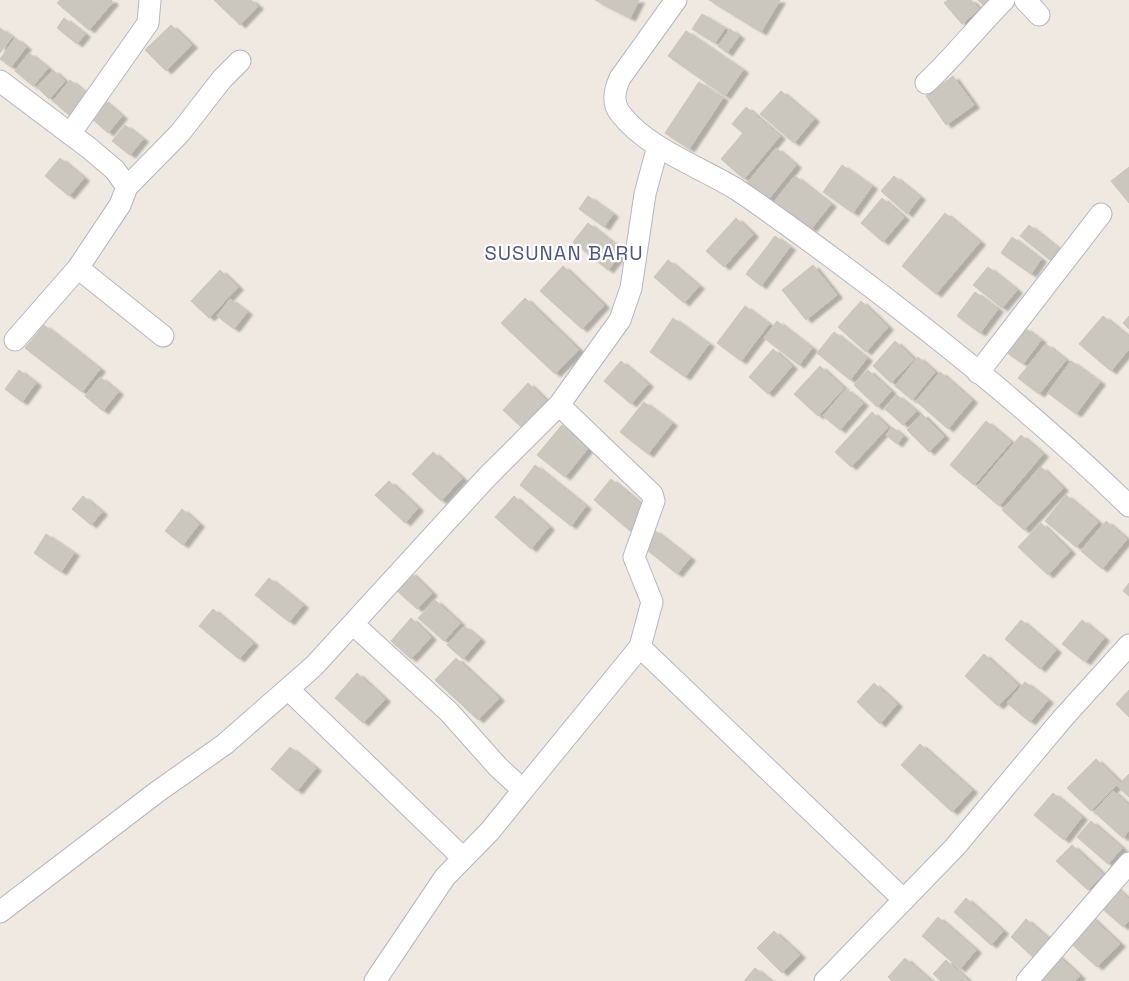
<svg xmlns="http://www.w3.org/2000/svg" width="1129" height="981" viewBox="0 0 1129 981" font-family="'Space Grotesk',sans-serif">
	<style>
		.building { fill: #cbc7bf; stroke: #cbc5ba; filter: url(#shadow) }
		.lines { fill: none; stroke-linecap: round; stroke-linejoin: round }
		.street-casing { stroke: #b4b7c1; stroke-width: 23 }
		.street { stroke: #fff; stroke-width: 21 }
		.labels { text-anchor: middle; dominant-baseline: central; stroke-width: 4.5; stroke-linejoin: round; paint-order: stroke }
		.quarter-label { font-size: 20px; letter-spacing: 1px; fill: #4d5680; stroke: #fff }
	</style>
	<defs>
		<filter id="shadow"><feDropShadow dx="5.5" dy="3" stdDeviation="1" flood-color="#0004"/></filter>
	</defs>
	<rect width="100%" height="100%" fill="#efe9e1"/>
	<path class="building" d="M60,0h51l2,2 -24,28 -32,-27z
		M214,0h37l7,6 -18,19z
		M595,0h44l-9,18z
		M709,0h71l-19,32z
		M948,0h23l8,9 -17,15 -18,-21z
		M978,0h10l-5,5z
		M702,14l23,14 -10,15 -23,-14z
		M64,18l21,16 -8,10 -20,-16z
		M171,25l21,20 -26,26 -21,-21z
		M0,28l12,9 -12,16z
		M730,29l9,7 -12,17 -9,-7z
		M686,31l57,39 -18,26 -57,-40z
		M15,38l11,9 -15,20 -11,-8z
		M29,53l19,15 -15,18 -18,-15z
		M53,70l12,11 -16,18 -12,-12z
		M953,76l21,29 -28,20 -20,-29z
		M70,80l17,14 -17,22 -17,-15z
		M699,82l24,16 -34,51 -24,-16z
		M781,91l33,28 -20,24 -34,-29z
		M102,99l20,17 -14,17 -20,-18z
		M746,107l34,29 -36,43 -23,-20 22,-26 -11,-9z
		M125,125l18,14 -13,16 -18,-14z
		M776,148l20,17 -28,35 -21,-17z
		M60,158l24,20 -15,18 -24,-20z
		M842,165l30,21 -19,27 -30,-21z
		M1129,167v36l-18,-22z
		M795,176l36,28 -20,25 -36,-28z
		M894,176l26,21 -13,17 -26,-23z
		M588,196l25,18 -9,13 -25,-18z
		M882,198l22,19 -21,25 -22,-19z
		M945,213l35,29 -44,52 -34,-28z
		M736,218l17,16 -29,33 -18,-16z
		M588,223l35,28 -15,19 -35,-28z
		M1029,225l30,24 -9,11 -30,-24z
		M775,236l15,11 -29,39 -15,-12z
		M1012,237l29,22 -10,15 -30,-21z
		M668,260l31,26 -15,17 -30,-26z
		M813,265l24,30 -31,25 -24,-30z
		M563,266l41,39 -22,24 -42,-38z
		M988,267l29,23 -15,18 -29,-23z
		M220,270l18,17 -29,31 -18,-17z
		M975,292l23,17 -18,24 -23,-17z
		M525,298l54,52 -24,24 -54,-51z
		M230,299l17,13 -13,17 -17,-13z
		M861,301l27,26 -22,25 -28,-25z
		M745,306l24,18 -28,37 -24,-18z
		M1103,316l26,21v12l-18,22 -32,-27z
		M1129,316v13l-6,-6z
		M673,318l36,26 -24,33 -35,-25z
		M777,321l35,27 -13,17 -35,-27z
		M44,325l56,44 -18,23 -57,-44z
		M1025,328l16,12 -18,24 -17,-12z
		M834,332l33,26 -17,22 -33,-27z
		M895,341l19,18 -23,24 -18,-17z
		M1046,344l20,16 -27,34 -21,-16z
		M773,349l19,17 -24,28 -19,-17z
		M918,357l17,15 -23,28 -17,-14z
		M621,361l27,23 -17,20 -27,-23z
		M1071,361l29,21 -24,32 -28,-21z
		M820,366l24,22 -26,28 -24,-22z
		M19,370l17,13 -14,19 -17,-13z
		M868,370l23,21 -14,16 -23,-22z
		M940,372l32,28 -24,29 -32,-28z
		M100,377l18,15 -15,19 -18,-15z
		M528,383l18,17 -25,27 -18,-17z
		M846,389l17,14 -23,27 -17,-14z
		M897,395l19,16 -13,14 -18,-16z
		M644,402l28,21 -24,31 -28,-22z
		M872,412l16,15 -37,40 -16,-15z
		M922,414l22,22 -15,16 -22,-22z
		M986,421l25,21 -37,43 -24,-20z
		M562,425l27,22 -24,30 -28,-22z
		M892,427l11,9 -6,8 -11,-9z
		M1021,435l22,19 -44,52 -22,-19z
		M433,452l29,26 -21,23 -29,-27z
		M535,465l51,41 -15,20 -51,-41z
		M1041,467l22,21 -39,42 -22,-20z
		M611,479l37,31 -18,21 -36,-31z
		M389,481l29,27 -13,15 -30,-28z
		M1066,495l32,27 -22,25 -31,-26z
		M83,496l19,16 -11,13 -19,-16z
		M514,496l35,31 -18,22 -36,-32z
		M182,509l17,15 -16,21 -18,-14z
		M1106,521l21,18 -25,30 -21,-18z
		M1041,523l29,28 -22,24 -30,-28z
		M654,530l36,28 -13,16 -36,-29z
		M46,534l28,19 -13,19 -27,-19z
		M410,572l22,21 -15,16 -22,-20z
		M269,578l34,27 -14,17 -34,-27z
		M1129,583v13l-6,-5z
		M435,600l25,23 -16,18 -26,-23z
		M213,609l40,34 -14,16 -40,-33z
		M411,618l20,19 -20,22 -20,-18z
		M1021,620l35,30 -16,19 -35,-30z
		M1082,620l22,18 -19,24 -23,-18z
		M464,626l16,13 -17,20 -16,-14z
		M984,654l34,31 -20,21 -33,-30z
		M456,658l43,40 -21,22 -43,-40z
		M357,673l28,26 -22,24 -28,-25z
		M1025,682l23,18 -18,22 -23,-19z
		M874,683l23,21 -17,20 -23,-22z
		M1129,690v27l-13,-13z
		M920,744l52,46 -20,22 -51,-47z
		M290,747l26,21 -19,23 -26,-22z
		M1096,759l24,23 -29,29 -24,-23z
		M1129,774v23l-12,-11z
		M1113,791l16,14v25l-6,8 -29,-26z
		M1053,793l29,24 -18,23 -30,-25z
		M1091,821l31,27 -14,16 -31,-27z
		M1072,845l31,29 -15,16 -32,-29z
		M1112,884l17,15v21l-6,7 -27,-24z
		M966,898l37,33 -12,14 -37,-33z
		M1089,915l31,29 -23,23 -31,-28z
		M938,917l38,33 -16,19 -38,-33z
		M1026,919l24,21 -16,18 -23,-21z
		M774,931l26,24 -18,18 -25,-25z
		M1055,953l25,23 -5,5h-32l-7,-7z
		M905,958l26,23h-39l-4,-4z
		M946,960l23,21h-28l-8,-7z
		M755,968l16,13h-27z"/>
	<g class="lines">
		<defs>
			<path id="street" d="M676,0l-56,78c-5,11 -9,24 0,35 26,35 80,54 116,76 17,11 33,23 50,35 119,86 238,179 343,282
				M1025,0l14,15
				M0,81l89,67 26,22 12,17 -7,18 -42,63 -63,72
				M926,83c28,-26 51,-56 78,-83
				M70,134l78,-111 2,-23
				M127,187l53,-54 42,-54 18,-18
				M78,268l85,68
				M978,373l123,-159
				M353,624l96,88 49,55 25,23 -33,41 -45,46 -70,104
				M640,647l264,253
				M288,689l175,169
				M523,790l117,-143 12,-45 -18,-45 20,-56 -2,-7 -93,-89
				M0,912l157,-120 68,-48 89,-78 172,-188 73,-73 61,-85 11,-32 14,-94 13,-48
				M825,981l130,-134 108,-129 66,-73
				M1027,981l102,-118"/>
		</defs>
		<use href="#street" class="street-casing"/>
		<use href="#street" class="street"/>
	</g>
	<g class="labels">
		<g class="quarter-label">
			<text x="564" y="253">SUSUNAN BARU</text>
		</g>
	</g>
</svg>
